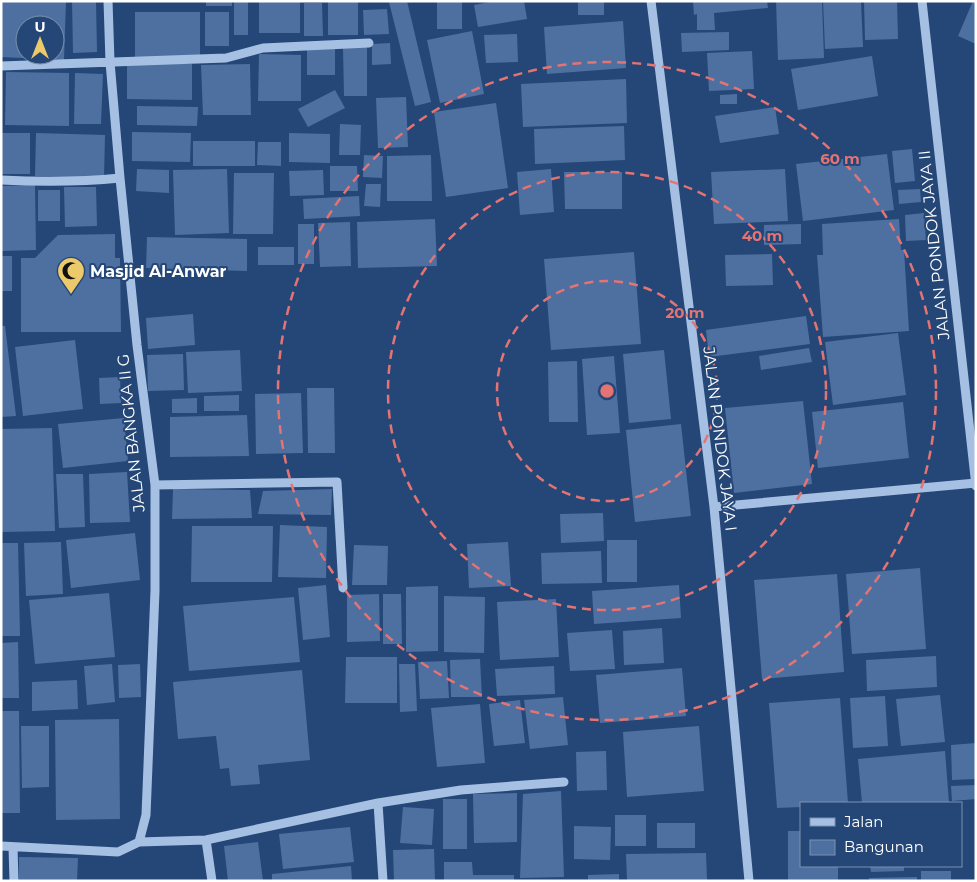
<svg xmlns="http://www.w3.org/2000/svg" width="977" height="882" viewBox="0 0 977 882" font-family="Montserrat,sans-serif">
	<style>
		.building { fill: #4d70a1; fill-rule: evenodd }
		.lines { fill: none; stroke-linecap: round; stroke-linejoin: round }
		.minor { stroke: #a6c0e3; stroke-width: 9 }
		.ring { fill: none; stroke: #e47373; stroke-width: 2.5; stroke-dasharray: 9 6 }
		.labels { text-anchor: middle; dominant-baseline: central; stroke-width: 4; stroke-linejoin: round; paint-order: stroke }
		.street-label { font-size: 16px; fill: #fff; stroke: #254777 }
		.poi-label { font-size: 16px; font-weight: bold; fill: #fff; stroke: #254777; text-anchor: start }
		.centre { fill: #e47373; stroke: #254777; stroke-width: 2.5 }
		.ring-label { font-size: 15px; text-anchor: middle; font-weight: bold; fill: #e47373; stroke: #254777; stroke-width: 4; stroke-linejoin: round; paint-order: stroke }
	</style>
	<rect width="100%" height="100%" fill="#254777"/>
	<path class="building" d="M1,1h65l-2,59 -63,-3zM25,25h30v30h-30z
		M72,1h24l1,51 -24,1z
		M206,1h26v5h-26z
		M234,1h14v34h-14z
		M259,1h41v32h-41z
		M328,1h30v34h-30z
		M407,1l24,101 -16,4 -26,-104z
		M437,1h25v28h-25z
		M495,1h29l3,18 -49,8 -4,-22z
		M578,1h26v14h-26z
		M693,1h74l1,7 -54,5 1,17h-18v-16l-3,1z
		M776,1h46l2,57 -46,2z
		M823,1h38l2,46 -38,2z
		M864,1h33l1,38 -33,1z
		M973,1h3v43l-18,-8z
		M304,3h18l1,33h-19z
		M387,9l2,25 -25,1 -1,-25z
		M135,12h65v45h-65z
		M205,12h24v34h-24z
		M623,21l3,47 -79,6 -3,-47z
		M472,31l12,63 -44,9 -13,-63z
		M729,32v18l-47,2 -1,-19z
		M517,34l1,28 -32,1 -2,-28z
		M390,43l1,21 -19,1v-21z
		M367,47v49h-23l-1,-48z
		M307,49h28v26h-28z
		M752,51l2,38 -45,2 -2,-38z
		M259,54l42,1v46h-43z
		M872,56l6,40 -80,14 -7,-41z
		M127,64h65v36l-65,-1z
		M250,64l1,51h-48l-2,-50z
		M6,72l63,1v53l-64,-1z
		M75,73l28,1 -2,50h-27z
		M626,79l1,44 -104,4 -2,-43z
		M335,90l10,18 -37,19 -10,-18z
		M737,94v10h-17v-9z
		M406,97l2,50 -30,1 -2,-50z
		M496,103l12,85 -62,9 -12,-85z
		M137,106l61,1 -1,19 -60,-1z
		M775,107l4,27 -59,9 -5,-27z
		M340,124l21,1 -1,30h-21z
		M624,126l1,34 -90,4 -1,-35z
		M132,132l59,1 -1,29 -58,-1z
		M1,133h29v41h-29z
		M36,133l69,2 -1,43 -69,-2z
		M289,133l41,1v29l-41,-1z
		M193,141h62v25h-62z
		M258,142h23v24l-24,-1z
		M912,149l3,32 -20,2 -3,-32z
		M887,154l7,56 -91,11 -7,-57z
		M364,155l19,1 -1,22 -19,-1z
		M431,155l1,46h-45v-45z
		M330,166h27l1,25h-28z
		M137,169l32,1v23l-33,-2z
		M227,169l2,64 -54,2 -2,-65z
		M551,169l3,43 -34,3 -3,-43z
		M785,169l3,52 -74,3 -3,-52z
		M323,170l1,25 -34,1 -1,-25z
		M564,172h58v37h-57z
		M234,173h40l-1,61h-40z
		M366,184h15l-1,23 -16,-1z
		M35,185l1,65 -35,1v-65z
		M64,187h32l1,39 -32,1z
		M920,189l1,13 -22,2 -1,-14z
		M38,190h22v31h-22z
		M359,196l1,20 -56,3 -1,-20z
		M924,213l2,27 -20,1 -1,-26z
		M435,219l2,47 -79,2 -1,-46z
		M899,219l2,31h3l5,81 -86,6 -6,-82h6l-1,-31z
		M350,222l1,44 -31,1 -2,-44z
		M298,224h16v40h-16z
		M801,224v20l-37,1v-20z
		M115,234v24h5l1,74h-100v-74h14l23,-23z
		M147,237l100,2v32l-101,-3z
		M258,247h36v18h-36z
		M634,252l7,92 -90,6 -7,-91z
		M772,254l1,31 -47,1 -1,-31z
		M1,256h11v35h-11z
		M193,314l2,31 -47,4 -2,-31z
		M806,316l4,28 -101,13 -3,-27z
		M1,326h4l11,90 -15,1z
		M898,333l8,62 -73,10 -8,-63z
		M75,340l8,69 -60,7 -8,-69z
		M809,348l3,14 -51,8 -2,-14z
		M240,350l2,41 -54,2 -2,-41z
		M664,350l7,69 -42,4 -6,-69z
		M183,354l1,36 -36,1 -1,-36z
		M614,356l6,77 -33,2 -5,-76z
		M577,361l1,61h-29l-1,-60z
		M120,377l1,26 -21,1 -1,-26z
		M307,388h27l1,65h-27z
		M301,393l2,60 -47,1 -1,-60z
		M239,395v16h-35v-15z
		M197,398v15h-25v-14z
		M803,401l9,83 -78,9 -9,-85z
		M903,402l6,56 -91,10 -6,-56z
		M247,415l2,41 -79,1v-40z
		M124,418l4,43 -65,7 -5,-44z
		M681,424l10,92 -56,6 -9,-92z
		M52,428l3,103 -54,1v-103z
		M127,472l3,50 -40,1 -1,-49z
		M56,474h27l2,53 -26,1z
		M173,489l77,1 2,28 -80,1z
		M332,489l-1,26 -73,-1 5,-23z
		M603,513l1,28 -43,2 -1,-29z
		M280,525l47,2 -1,51 -48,-1z
		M192,526h81l-1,56h-81z
		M135,533l5,47 -69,8 -5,-48z
		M607,540h30v42h-30z
		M61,542l2,52 -37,2 -2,-53z
		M508,542l3,44 -42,2 -2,-44z
		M1,543h17l2,93h-19z
		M354,545l34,1 -1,39h-35z
		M601,551l1,32 -60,1 -1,-31z
		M920,568l6,81 -74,5 -6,-80z
		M837,574l7,98 -82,7 -8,-99z
		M326,585l4,52 -27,3 -5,-52z
		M679,585l2,33 -87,6 -2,-33z
		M438,586v65l-32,1v-65z
		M109,593l6,64 -80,7 -6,-64z
		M379,594l1,47 -33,1v-47z
		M383,594h18l1,50h-19z
		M444,596l41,1 -1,56 -40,-1z
		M294,597l6,65 -111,9 -6,-65z
		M556,599l3,58 -59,3 -3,-58z
		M662,628l2,35 -40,2 -1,-34z
		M612,630l3,39 -45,2 -3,-38z
		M18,642l1,56h-18v-55z
		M936,656l1,31 -70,4 -1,-31z
		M346,657h51v46h-52z
		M480,659l2,38h-31l-1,-37z
		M447,661l2,37 -29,1 -2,-37z
		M112,664l3,38 -28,3 -3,-39z
		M140,664l1,33 -22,1 -1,-33z
		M399,664h16l2,47 -17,1z
		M554,666l1,28 -58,2 -2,-27z
		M682,668l4,48 -86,7 -4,-48z
		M302,670l8,90 -52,5 2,19 -29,2 -2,-18 -9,1 -4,-33 -38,3 -5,-57z
		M77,680l1,29 -46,2v-29z
		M940,695l5,47 -44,4 -5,-47z
		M885,696l3,50 -35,2 -3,-50z
		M563,697l5,48 -38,4 -6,-49z
		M840,698l8,105h-47v4l-24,1 -8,-105z
		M520,700l5,43 -31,3 -5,-42z
		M480,704l5,59 -48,4 -6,-59z
		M1,711h18l1,102h-19z
		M119,719l1,100 -64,1 -1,-100z
		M21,726h28v61l-27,1z
		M699,726l5,65 -77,6 -4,-65z
		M976,743v36l-24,1 -1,-35z
		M606,751l1,39 -30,1 -1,-39z
		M945,751l4,52h-87l-4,-44z
		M976,785v14l-24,2 -1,-15z
		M561,791l3,86 -44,1 3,-84z
		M517,793v49l-43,1 -1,-49z
		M443,799h24v50h-24z
		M403,807l31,2 -2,36 -32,-2z
		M615,815h31v31h-31z
		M657,823h38v25h-38z
		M574,826l37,1 -1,33 -36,-1z
		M350,827l4,35 -71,7 -4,-35z
		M788,831h13v35h37v15h-50z
		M258,842l5,39h-35l-4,-35z
		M434,849l1,32h-41l-1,-31z
		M706,853l1,28h-80l-1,-27z
		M19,857l59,1 -1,23h-58z
		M444,862h28l1,13h41v6h-70z
		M351,866l1,15h-80v-7z
		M870,866h34v5l-33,1z
		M921,871h30v10h-30z
		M619,874v7h-31v-6z
		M917,877v4h-48v-3z"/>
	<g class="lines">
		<path class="minor" d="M108,1l2,61 10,116 17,167 18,140v106l-9,224 -7,27
			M651,1l63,506 35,374
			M922,1l54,485
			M1,66l225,-8 37,-10 106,-5
			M1,180c40,2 79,2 119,-2
			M155,485l182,-3 6,106
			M714,507l262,-24
			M378,803l5,78
			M206,840l6,41
			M1,846l117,6 21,-10 67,-2 172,-37 83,-13 103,-8
			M13,847l1,34"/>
	</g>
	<g class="ring">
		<circle cx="607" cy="391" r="110"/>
		<circle cx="607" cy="391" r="219"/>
		<circle cx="607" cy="391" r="329"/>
	</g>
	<defs>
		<symbol id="mosque-pin" viewBox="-11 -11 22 30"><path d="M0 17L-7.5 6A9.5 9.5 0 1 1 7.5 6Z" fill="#ecca6b" stroke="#254777"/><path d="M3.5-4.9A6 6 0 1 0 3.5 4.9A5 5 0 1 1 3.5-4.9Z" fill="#111"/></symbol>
	</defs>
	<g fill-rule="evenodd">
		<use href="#mosque-pin" x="55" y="255" width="32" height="43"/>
	</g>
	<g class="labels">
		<g class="street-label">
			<text transform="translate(934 245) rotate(-96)">JALAN PONDOK JAYA II</text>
			<text transform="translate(131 433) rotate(-96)">JALAN BANGKA II G</text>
			<text transform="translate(720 439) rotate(83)">JALAN PONDOK JAYA I</text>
		</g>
		<g class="poi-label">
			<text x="90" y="271">Masjid Al-Anwar</text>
		</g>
	</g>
	<circle cx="607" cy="391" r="8" class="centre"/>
	<g class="ring-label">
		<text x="840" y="164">60 m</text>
		<text x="762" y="241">40 m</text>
		<text x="685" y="318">20 m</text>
	</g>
	<rect width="977" height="882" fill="none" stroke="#ffffff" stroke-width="5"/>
	<rect x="800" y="802" width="162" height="65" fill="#254777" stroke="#7c91ad"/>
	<rect x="810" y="818" width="25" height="8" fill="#a6c0e3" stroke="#7c91ad"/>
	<text x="844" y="827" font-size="15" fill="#ffffff">Jalan</text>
	<rect x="810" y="840" width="25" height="15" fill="#4d70a1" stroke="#7c91ad"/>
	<text x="844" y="852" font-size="15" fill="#ffffff">Bangunan</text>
	<g transform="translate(40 40)"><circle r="24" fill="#254777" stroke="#7c91ad"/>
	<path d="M0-4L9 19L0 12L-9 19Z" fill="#ecca6b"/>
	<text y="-8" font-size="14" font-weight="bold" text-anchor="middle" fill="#ffffff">U</text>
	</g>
</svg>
